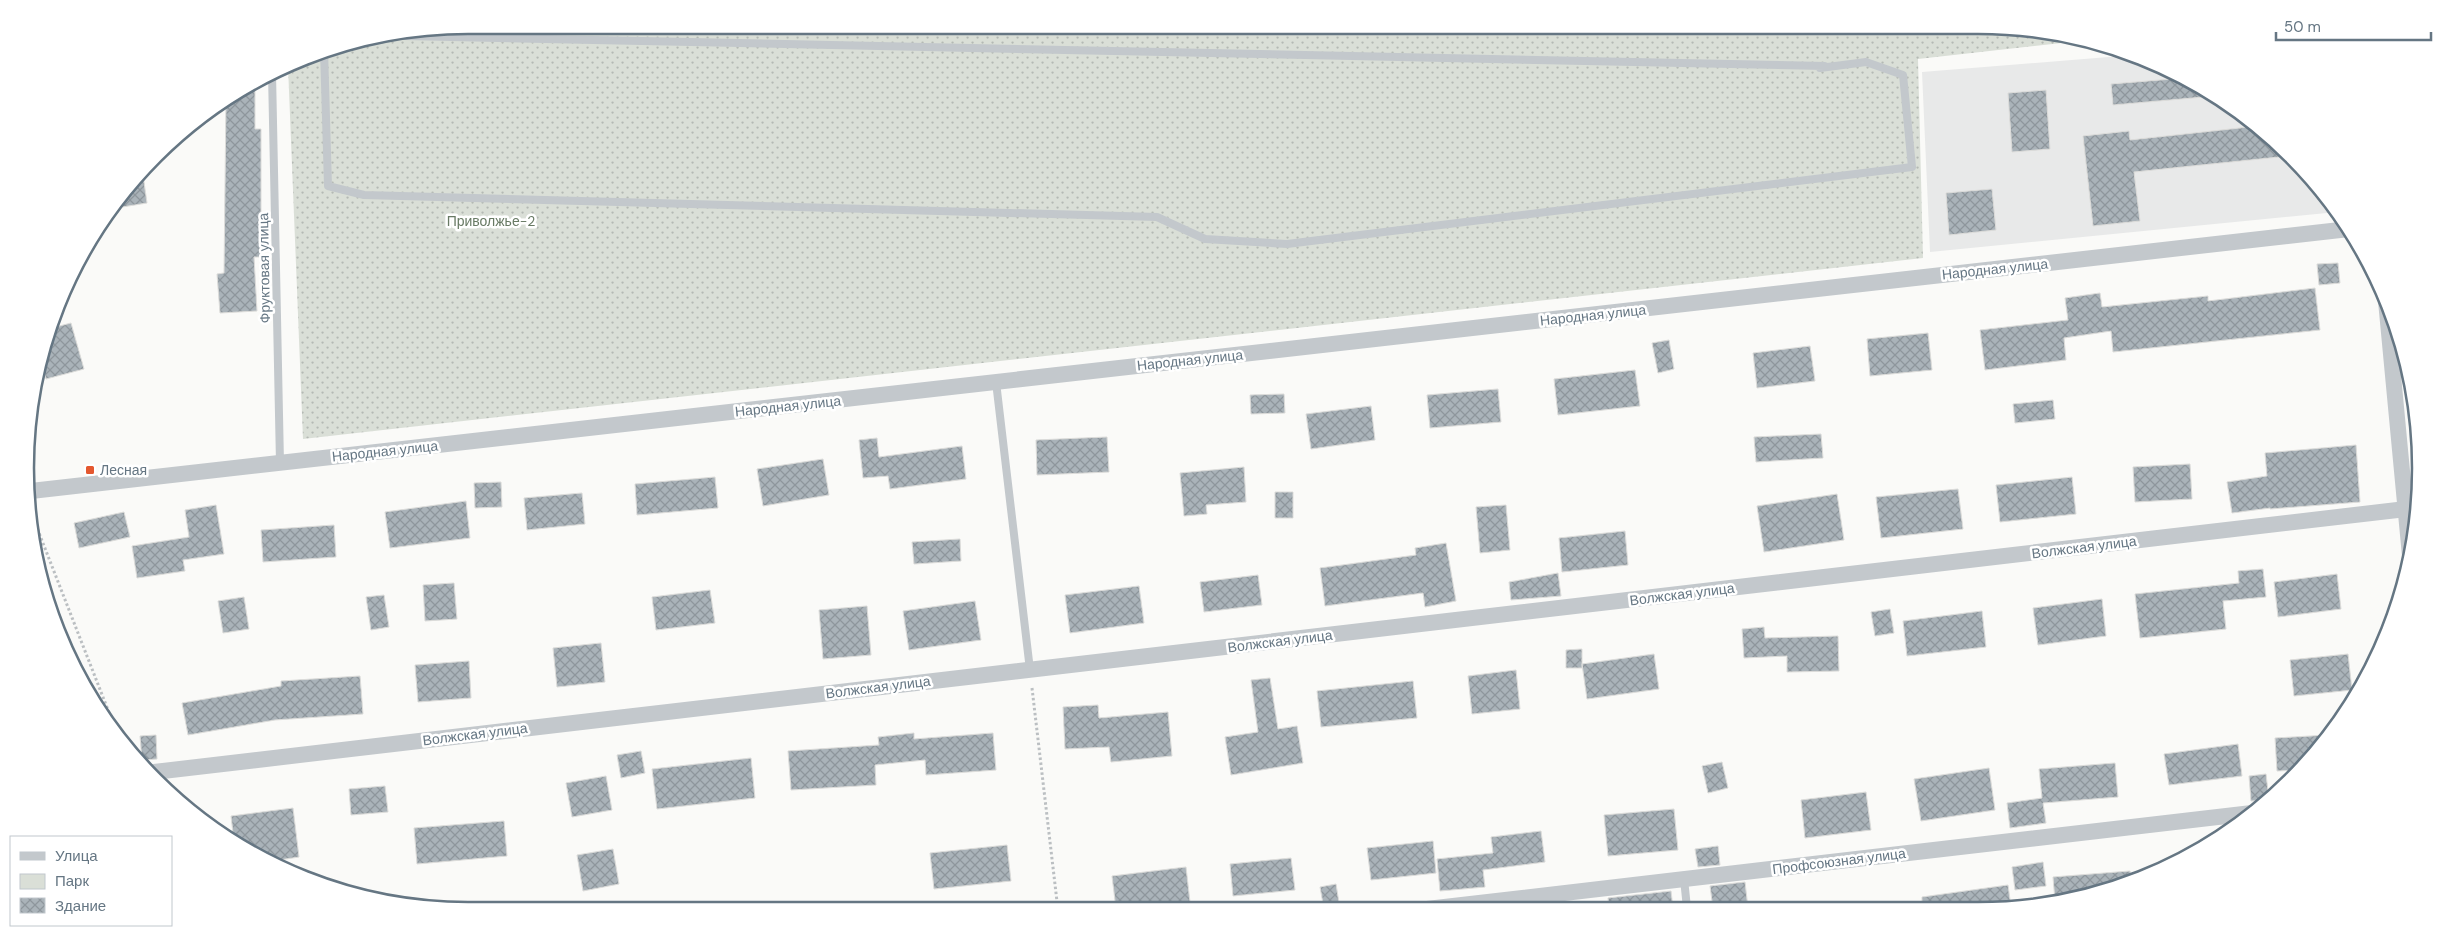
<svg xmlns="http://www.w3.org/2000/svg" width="2446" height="936" viewBox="0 0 2446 936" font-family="'DM Sans',sans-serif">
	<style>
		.built { fill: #e8e9e9 }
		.green { fill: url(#green-dots) }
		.building { fill: url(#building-cross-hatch); stroke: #dcdcda }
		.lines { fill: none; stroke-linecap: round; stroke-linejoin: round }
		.path { stroke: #bbbfc2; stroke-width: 3; stroke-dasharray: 2.5 2.5; stroke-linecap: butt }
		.lane { stroke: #c3c8cc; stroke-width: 8 }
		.street { stroke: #c3c8cc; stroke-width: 16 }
		.poi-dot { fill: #e4572e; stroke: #fff; stroke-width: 2 }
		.labels { text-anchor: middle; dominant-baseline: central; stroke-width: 5; stroke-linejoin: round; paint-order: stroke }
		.park-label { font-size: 14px; fill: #687a64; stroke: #fff }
		.street-label { font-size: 14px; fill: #657683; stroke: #fff }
		.poi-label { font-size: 14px; fill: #657683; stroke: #fff; text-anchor: start }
		.rim { fill: none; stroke: #657683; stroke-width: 2.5 }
	</style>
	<defs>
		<pattern id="green-dots" width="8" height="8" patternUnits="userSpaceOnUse" patternTransform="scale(1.25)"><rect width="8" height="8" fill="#dadfd7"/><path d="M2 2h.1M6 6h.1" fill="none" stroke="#b4b9b4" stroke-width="1.8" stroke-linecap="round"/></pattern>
		<pattern id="building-cross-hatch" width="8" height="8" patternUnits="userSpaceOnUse" patternTransform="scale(1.25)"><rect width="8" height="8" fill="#aab3b9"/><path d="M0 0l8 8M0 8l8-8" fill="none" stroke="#8e969c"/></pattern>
	</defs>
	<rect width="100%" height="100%" fill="#fafaf8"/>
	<path class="built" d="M2133,55l41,16 74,46 63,59 26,36 -407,40 -8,-180z"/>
	<path class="green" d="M468,25h1510l111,15 -171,19 5,199 -1620,181 -15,-373 37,-17z"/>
	<path class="building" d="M2185,78l30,18 -102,9 -2,-21z
		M255,80v49h6v128h-7l3,54 -37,2 -3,-39 7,-1 2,-174z
		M2046,90l4,59 -38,3 -4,-59z
		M2258,126l31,30 -155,16 6,49 -47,5 -10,-90 46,-5 1,9z
		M143,175l4,28 -31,5 8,-10z
		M1992,189l4,41 -47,5 -3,-42z
		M2338,263l2,20 -21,2 -2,-21z
		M2315,288l5,42 -207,22 -2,-21 -47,7 2,22 -81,10 -5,-40 88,-10 -3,-22 35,-5 2,14 106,-11v5z
		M71,323l13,46 -38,10 -5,-20 7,-30z
		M1928,333l4,37 -62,6 -3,-37z
		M1669,340l5,29 -16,4 -6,-30z
		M1810,346l5,35 -58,7 -4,-35z
		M1635,370l5,36 -82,9 -4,-36z
		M1498,389l3,33 -71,6 -3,-33z
		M1284,394l1,19 -34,1 -1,-19z
		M2053,400l2,19 -40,4 -2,-19z
		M1371,406l4,34 -64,9 -5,-35z
		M1821,434l2,24 -67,4 -2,-25z
		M1107,437l2,35 -72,3 -1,-35z
		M877,438l2,19 83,-11 4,33 -76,10 -2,-13 -25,2 -4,-38z
		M2356,445l4,57 -90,7v-1l-38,5 -5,-31 40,-6 -2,-23z
		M823,459l6,36 -66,11 -6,-37z
		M2190,464l2,35 -57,3 -2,-35z
		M1244,467l2,35 -40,3 1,9 -23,2 -4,-43z
		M715,477l3,31 -81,7 -2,-31z
		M2072,477l4,37 -76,8 -4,-37z
		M501,482l1,25 -27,1 -1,-25z
		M1958,489l5,40 -82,9 -5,-41z
		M1275,492h18v26h-18z
		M582,493l3,31 -58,6 -3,-32z
		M1837,494l7,46 -80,12 -7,-46z
		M466,501l4,37 -80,10 -5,-36z
		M216,505l8,49 -41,6 2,11 -48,7 -5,-32 57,-9 -4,-27z
		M1506,505l4,45 -30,3 -4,-46z
		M124,512l6,25 -51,11 -5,-25z
		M334,525l2,32 -73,5 -2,-32z
		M1625,531l3,34 -66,7 -3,-34z
		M960,539l1,22 -47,3 -2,-22z
		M1446,543l10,58 -31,6 -2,-14 -98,13 -5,-38 96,-13 -1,-7z
		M2263,569l3,28 -43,4 3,28 -86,9 -5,-44 104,-11 -1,-12z
		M1558,573l3,23 -50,4 -2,-18z
		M2337,574l4,35 -63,8 -4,-35z
		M1258,575l4,30 -58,7 -4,-30z
		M454,583l3,36 -32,2 -2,-36z
		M1139,586l5,37 -74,10 -5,-38z
		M710,590l5,33 -59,7 -4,-33z
		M384,595l5,32 -18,3 -5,-33z
		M244,597l5,32 -26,4 -5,-32z
		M2102,599l4,37 -68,9 -5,-37z
		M975,601l6,39 -72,10 -6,-39z
		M867,606l4,49 -48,4 -4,-49z
		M1890,609l4,24 -19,3 -4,-24z
		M1982,611l4,36 -79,9 -4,-35z
		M1764,627l1,11 73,-2 1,35 -52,1v-16l-43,2 -2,-29z
		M601,643l4,39 -48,5 -4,-39z
		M1582,649v19h-16v-18z
		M1654,654l5,35 -72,10 -5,-35z
		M2348,654l4,36 -58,6 -4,-36z
		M469,661l2,37 -53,4 -3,-37z
		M1516,670l4,39 -48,5 -4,-38z
		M360,676l3,38 -88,6 -87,15 -6,-32 99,-17v-5z
		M1270,678l8,51 19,-3 6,37 -72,12 -6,-38 33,-5 -7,-52z
		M1413,681l4,37 -96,9 -4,-36z
		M1098,705l1,13 69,-6 4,44 -61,6 -2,-15 -44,2 -2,-42z
		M914,733v6l79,-6 3,37 -70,5 -1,-15 -50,5 1,20 -85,5 -3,-39 91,-6 -1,-8z
		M156,735l1,24 -15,1 -2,-24z
		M2328,735l-30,35 -21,1 -2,-33z
		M2238,744l4,32 -73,9 -5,-31z
		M641,751l4,22 -24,5 -4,-23z
		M751,758l4,40 -98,11 -5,-40z
		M1722,762l6,26 -20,5 -6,-27z
		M2115,763l3,34 -75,6 3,20 -36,5 -3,-25 35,-5 -3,-29z
		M1989,768l6,42 -74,11 -7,-42z
		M2266,774l3,26 -18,1 -2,-25z
		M606,776l6,34 -40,7 -6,-34z
		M385,786l3,26 -37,3 -2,-26z
		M1866,792l5,38 -66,8 -4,-38z
		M293,808l6,49 -33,5 -32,-20 -3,-26z
		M1674,809l4,41 -70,6 -4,-41z
		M504,821l3,35 -90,8 -3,-36z
		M1541,831l4,31 -62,8 2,17 -45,4 -3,-32 56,-6 -2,-16z
		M1433,841l3,32 -65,7 -4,-32z
		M1007,845l4,36 -77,8 -4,-36z
		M1718,846l2,19 -22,2 -3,-18z
		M613,849l6,35 -36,7 -6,-36z
		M1291,858l4,32 -62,6 -3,-32z
		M2043,862l3,24 -31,4 -3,-23z
		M1186,867l4,35 -74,7 -4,-33z
		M2130,871l1,7 -76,23 -2,-24z
		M1745,882l3,26h-35l-3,-22z
		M1336,884l4,25h-16l-4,-22z
		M2008,885l3,22h-89v-10z
		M1671,891l2,17h-64l-1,-10z"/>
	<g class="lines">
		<path class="path" d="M32,515l85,218
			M1032,688l26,222"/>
		<path class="lane" d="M324,49l4,137 36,9 793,22 48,22 82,5 625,-77 -9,-92 -37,-13 -46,6 5,-2 -1421,-30
			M272,73l8,390
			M996,382l34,288
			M1684,879l3,29"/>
		<path class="street" d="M2386,301l24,255
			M31,491l2318,-262
			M154,772l2252,-263
			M1427,909l825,-96"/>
	</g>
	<rect class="poi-dot" x="85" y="465" width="10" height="10" rx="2.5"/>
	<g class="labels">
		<g class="park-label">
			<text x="491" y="221">Приволжье-2</text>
		</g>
		<g class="street-label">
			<text transform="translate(264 268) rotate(-91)">Фруктовая улица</text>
			<text transform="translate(1995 269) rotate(-6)">Народная улица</text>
			<text transform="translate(1593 315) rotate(-6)">Народная улица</text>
			<text transform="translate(1190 360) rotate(-6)">Народная улица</text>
			<text transform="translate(788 406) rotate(-6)">Народная улица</text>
			<text transform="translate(385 451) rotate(-6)">Народная улица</text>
			<text transform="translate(2084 547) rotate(-7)">Волжская улица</text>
			<text transform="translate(1682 594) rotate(-7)">Волжская улица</text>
			<text transform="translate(1280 641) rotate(-7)">Волжская улица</text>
			<text transform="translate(878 687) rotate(-7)">Волжская улица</text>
			<text transform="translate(475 734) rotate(-7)">Волжская улица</text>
			<text transform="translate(1839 861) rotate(-7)">Профсоюзная улица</text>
		</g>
		<g class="poi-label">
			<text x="100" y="470">Лесная</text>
		</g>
	</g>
	<path d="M0 0H2446V936H0ZM468 34H1978A434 434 0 0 1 2412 468V468A434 434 0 0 1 1978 902H468A434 434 0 0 1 34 468V468A434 434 0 0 1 468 34Z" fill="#fff" fill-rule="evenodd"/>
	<path class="rim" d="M468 34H1978A434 434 0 0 1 2412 468V468A434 434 0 0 1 1978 902H468A434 434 0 0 1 34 468V468A434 434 0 0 1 468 34Z"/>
	<rect x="10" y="836" width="162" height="90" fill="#ffffff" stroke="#c1c8cd"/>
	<rect x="20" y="852" width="25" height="8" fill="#c3c8cc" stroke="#c1c8cd"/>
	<text x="55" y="861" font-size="15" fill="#657683">Улица</text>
	<rect x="20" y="874" width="25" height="15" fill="#dadfd7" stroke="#c1c8cd"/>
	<text x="55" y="886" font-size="15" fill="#657683">Парк</text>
	<rect x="20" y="898" width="25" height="15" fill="url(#building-cross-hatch)" stroke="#c1c8cd"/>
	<text x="55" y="911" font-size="15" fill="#657683">Здание</text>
	<path d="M2276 32v8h155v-8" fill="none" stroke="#657683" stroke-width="2.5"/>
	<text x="2284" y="32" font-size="15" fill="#657683" stroke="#ffffff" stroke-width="4" paint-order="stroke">50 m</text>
</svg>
